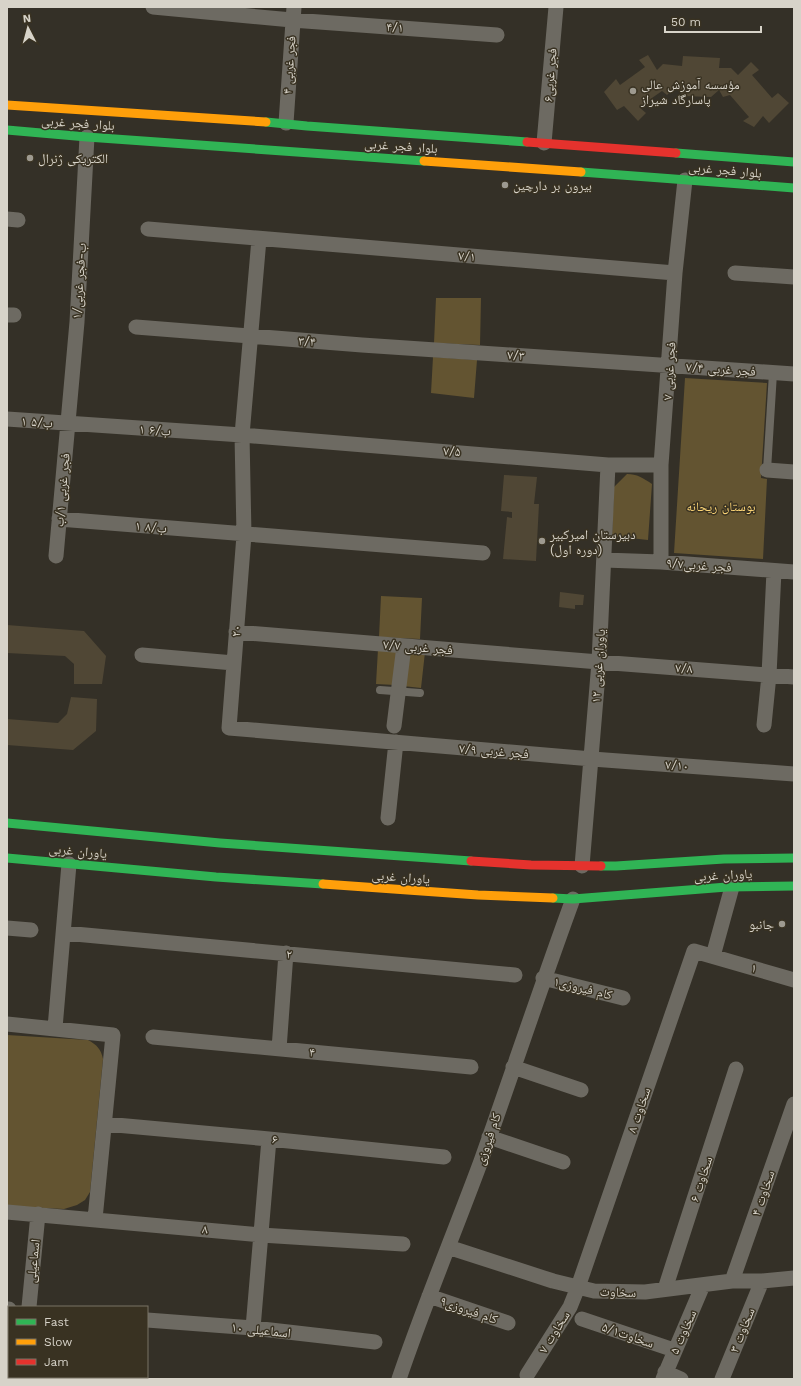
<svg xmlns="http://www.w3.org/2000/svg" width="801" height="1386" viewBox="0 0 801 1386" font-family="'Work Sans','Noto Naskh Arabic',sans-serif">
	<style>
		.green { fill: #635431 }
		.building { fill: #504735 }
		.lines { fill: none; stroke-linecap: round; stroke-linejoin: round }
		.lane { stroke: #6d6a62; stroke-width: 8 }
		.street { stroke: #6d6a62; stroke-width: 15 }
		.fast { stroke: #30b455; stroke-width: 9 }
		.slow { stroke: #ff9f0a; stroke-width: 9 }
		.jam { stroke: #e5322d; stroke-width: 9 }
		.poi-dot { fill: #9e9a90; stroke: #393222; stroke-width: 1.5 }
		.labels { text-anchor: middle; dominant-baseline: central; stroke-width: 3; stroke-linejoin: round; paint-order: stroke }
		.street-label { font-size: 13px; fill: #d7d3c9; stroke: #393222 }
		.poi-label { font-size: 13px; fill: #d7d3c9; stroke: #393222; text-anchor: start }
		.park-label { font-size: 13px; fill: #fcd576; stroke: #393222 }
	</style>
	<rect width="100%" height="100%" fill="#343027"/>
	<path class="green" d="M436,298h45l-1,47 -46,-2z
		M433,357l44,3 -3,38 -43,-5z
		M685,378l82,5 -6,95 6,1 -4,80 -89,-6z
		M627,474c10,0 16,4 25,10l-4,56 -36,-4 2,-49z
		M381,596l41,2 -2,41 -41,-2z
		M378,649l19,1 -2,35 -19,-1z
		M407,650l18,2 -4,36 -18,-2z
		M7,1035l81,5c9,5 13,9 15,19l-13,133 -5,8 -8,5 -13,4 -57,-3z"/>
	<path class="building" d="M648,55l9,15 6,-6 19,2 1,-10 37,2 -1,10h12l7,7 13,-13 8,8 -7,5 20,23 6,-5 11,10 -20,20 -6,-7 -9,11 -11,-6 6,-4 -19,-22 -7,2 -4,-7 -8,7 -28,-1 -7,-9 -9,8 -5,-4 -23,16 7,6 -8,8 -14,-15 -7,4 -13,-18 12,-13 4,6 25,-18 -6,-7z
		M504,475l33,2 -3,27h5l-3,57 -33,-2 4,-42 5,1v-6l-11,-1z
		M560,592l24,3 -1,10h-8v4l-16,-2z
		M7,625l77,6 22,25 -4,28h-28v-20l-9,-8 -58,-3z
		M71,697l26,2 -1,32 -23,19 -66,-5v-26l51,4 9,-9z"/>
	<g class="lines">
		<path class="lane" d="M767,470l6,-97
			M380,690l40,3"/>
		<path class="street" d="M153,7l139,13 205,15
			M286,123l8,-116
			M544,143l12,-136
			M7,219l11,1
			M148,229l527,44
			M259,239l-17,196 2,100 -15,193 363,31 202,15
			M735,273l59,4
			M7,315h7
			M136,327l226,18 432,29
			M7,419l235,16 366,30h53
			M767,470l27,2
			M59,519l424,34
			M56,556l21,-234 10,-185
			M604,560l57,2 133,10
			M661,562v-97l14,-192 10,-93
			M236,632l363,30 195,15
			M142,655l92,8
			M764,725l5,-50 5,-104
			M394,726l10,-80
			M388,818l8,-76
			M582,866l17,-204 9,-197
			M7,928l24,2
			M64,933l451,42
			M713,956l19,-69
			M543,978l80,20
			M7,1024l106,11 -18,184
			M55,1028l14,-164
			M153,1037l318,30
			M279,1049l7,-96
			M513,1067l68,23
			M105,1124l164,15 175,18
			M489,1137l74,25
			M7,1212l254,23 142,9
			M448,1247l105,34 41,10 51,1 87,-11h30l32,-3
			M732,1281l62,-177
			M665,1289l71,-220
			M429,1296l79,27
			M29,1307l9,-93
			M7,1309h2
			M582,1319l92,31
			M147,1320l106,8 122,14
			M253,1328l16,-189
			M7,1369l2,-5
			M665,1372l16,7
			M527,1375l43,-68 8,-20 116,-336 100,29
			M399,1379c25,-74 55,-145 82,-218 31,-87 60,-175 92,-262
			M663,1379l40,-94
			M722,1379l40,-98"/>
		<path class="fast" d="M266,122l41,4 220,16
			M7,130l80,7 337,24
			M676,153l118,9
			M581,172l213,16
			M7,823l213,20 251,18
			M7,858l209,19 107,7
			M601,866h15l108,-7 70,-1
			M553,898l20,1 154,-12 67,-1"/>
		<path class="slow" d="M7,105l259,17
			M424,161l157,11
			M323,884l155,11 75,3"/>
		<path class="jam" d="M527,142l149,11
			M471,861l60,4 70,1"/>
	</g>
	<g class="poi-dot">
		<circle cx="633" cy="91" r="4"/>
		<circle cx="30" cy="158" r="4"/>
		<circle cx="505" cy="185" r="4"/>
		<circle cx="542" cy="541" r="4"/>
		<circle cx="782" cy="924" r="4"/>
	</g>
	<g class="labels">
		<g class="street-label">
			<text transform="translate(395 27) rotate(4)">۴/۱</text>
			<text transform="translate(289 65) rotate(-86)">۴ فجر غربی</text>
			<text transform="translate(550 75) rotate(-85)">فجر غربی۶</text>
			<text transform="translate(78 123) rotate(4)">بلوار فجر غربی</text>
			<text transform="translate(401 146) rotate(4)">بلوار فجر غربی</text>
			<text transform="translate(725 170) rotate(5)">بلوار فجر غربی</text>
			<text transform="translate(467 256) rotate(5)">۷/۱</text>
			<text transform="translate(79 281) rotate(-86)">۱/ب-فجر غربی</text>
			<text transform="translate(307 341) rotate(4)">۳/۴</text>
			<text transform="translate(516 355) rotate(4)">۷/۳</text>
			<text transform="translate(721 369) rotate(4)">۷/۴ فجر غربی</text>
			<text transform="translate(669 371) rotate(-86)">۷ فجر غربی</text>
			<text transform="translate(37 422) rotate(4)">۱ ب/۵</text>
			<text transform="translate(155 430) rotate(4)">۱ ب/۶</text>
			<text transform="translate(452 451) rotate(4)">۷/۵</text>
			<text transform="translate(62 490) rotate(-85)">فجر غربی ۱/ب</text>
			<text transform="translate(151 527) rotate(5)">۱ ب/۸</text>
			<text transform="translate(699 565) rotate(4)">فجر غربی۹/۷</text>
			<text transform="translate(236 631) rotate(-86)">۲۰</text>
			<text transform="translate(418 647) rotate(5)">۷/۷ فجر غربی</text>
			<text transform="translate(598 666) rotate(-86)">۱۲ یاوران غربی</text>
			<text transform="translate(684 668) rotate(4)">۷/۸</text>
			<text transform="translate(494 751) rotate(5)">۷/۹ فجر غربی</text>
			<text transform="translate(677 765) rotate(4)">۷/۱۰</text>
			<text transform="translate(78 851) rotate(5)">یاوران غربی</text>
			<text transform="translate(723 875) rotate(-3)">یاوران غربی</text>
			<text transform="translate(401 877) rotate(4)">یاوران غربی</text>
			<text transform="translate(289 954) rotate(5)">۲</text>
			<text transform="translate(754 968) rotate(16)">۱</text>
			<text transform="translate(583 988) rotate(14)">کام فیروزی۱</text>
			<text transform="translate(312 1052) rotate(5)">۴</text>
			<text transform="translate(639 1110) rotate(-71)">سخاوت ۸</text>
			<text transform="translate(275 1139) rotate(6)">۶</text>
			<text transform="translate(488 1139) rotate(-71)">کام فیروزی</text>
			<text transform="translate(701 1179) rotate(-72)">سخاوت ۶</text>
			<text transform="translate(763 1193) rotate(-71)">سخاوت ۴</text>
			<text transform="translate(205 1229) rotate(5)">۸</text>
			<text transform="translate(33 1261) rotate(-84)">اسماعیلی</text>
			<text transform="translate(618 1292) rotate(2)">سخاوت</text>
			<text transform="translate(469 1310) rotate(19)">کام فیروزی۹</text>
			<text transform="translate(261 1330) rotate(6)">اسماعیلی ۱۰</text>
			<text transform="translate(742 1330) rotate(-68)">سخاوت ۳</text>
			<text transform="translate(554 1332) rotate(-58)">سخاوت ۷</text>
			<text transform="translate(683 1332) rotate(-66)">سخاوت ۵</text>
			<text transform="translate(628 1335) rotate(19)">سخاوت۵/۱</text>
		</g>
		<g class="poi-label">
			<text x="641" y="84">مؤسسه آموزش عالی<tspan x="641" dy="15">پاسارگاد شیراز</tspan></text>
			<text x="38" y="158">الکتریکی ژنرال</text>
			<text x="513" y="185">بیرون بر دارچین</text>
			<text x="550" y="534">دبیرستان امیرکبیر<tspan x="550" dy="15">(دوره اول)</tspan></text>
			<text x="774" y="924" text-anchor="end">جانبو</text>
		</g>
		<g class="park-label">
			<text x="721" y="506">بوستان ریحانه</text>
		</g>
	</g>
	<rect width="801" height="1386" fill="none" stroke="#d7d3c9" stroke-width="16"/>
	<rect x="8" y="1306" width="140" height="72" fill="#393222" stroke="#787265"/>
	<rect x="16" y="1319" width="20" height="6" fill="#30b455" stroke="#787265"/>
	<text x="44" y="1326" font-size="12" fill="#d7d3c9">Fast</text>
	<rect x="16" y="1339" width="20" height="6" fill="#ff9f0a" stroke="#787265"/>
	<text x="44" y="1346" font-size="12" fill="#d7d3c9">Slow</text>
	<rect x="16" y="1359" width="20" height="6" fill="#e5322d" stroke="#787265"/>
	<text x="44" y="1366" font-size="12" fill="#d7d3c9">Jam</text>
	<g transform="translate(28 28) rotate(354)" stroke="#393222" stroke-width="3" paint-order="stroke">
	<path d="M0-3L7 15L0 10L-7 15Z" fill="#d7d3c9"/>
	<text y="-6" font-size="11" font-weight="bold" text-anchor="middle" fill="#d7d3c9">N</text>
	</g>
	<path d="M665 26v6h96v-6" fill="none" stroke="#d7d3c9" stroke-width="2"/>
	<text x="671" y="26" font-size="12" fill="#d7d3c9" stroke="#393222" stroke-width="3" paint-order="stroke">50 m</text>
</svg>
